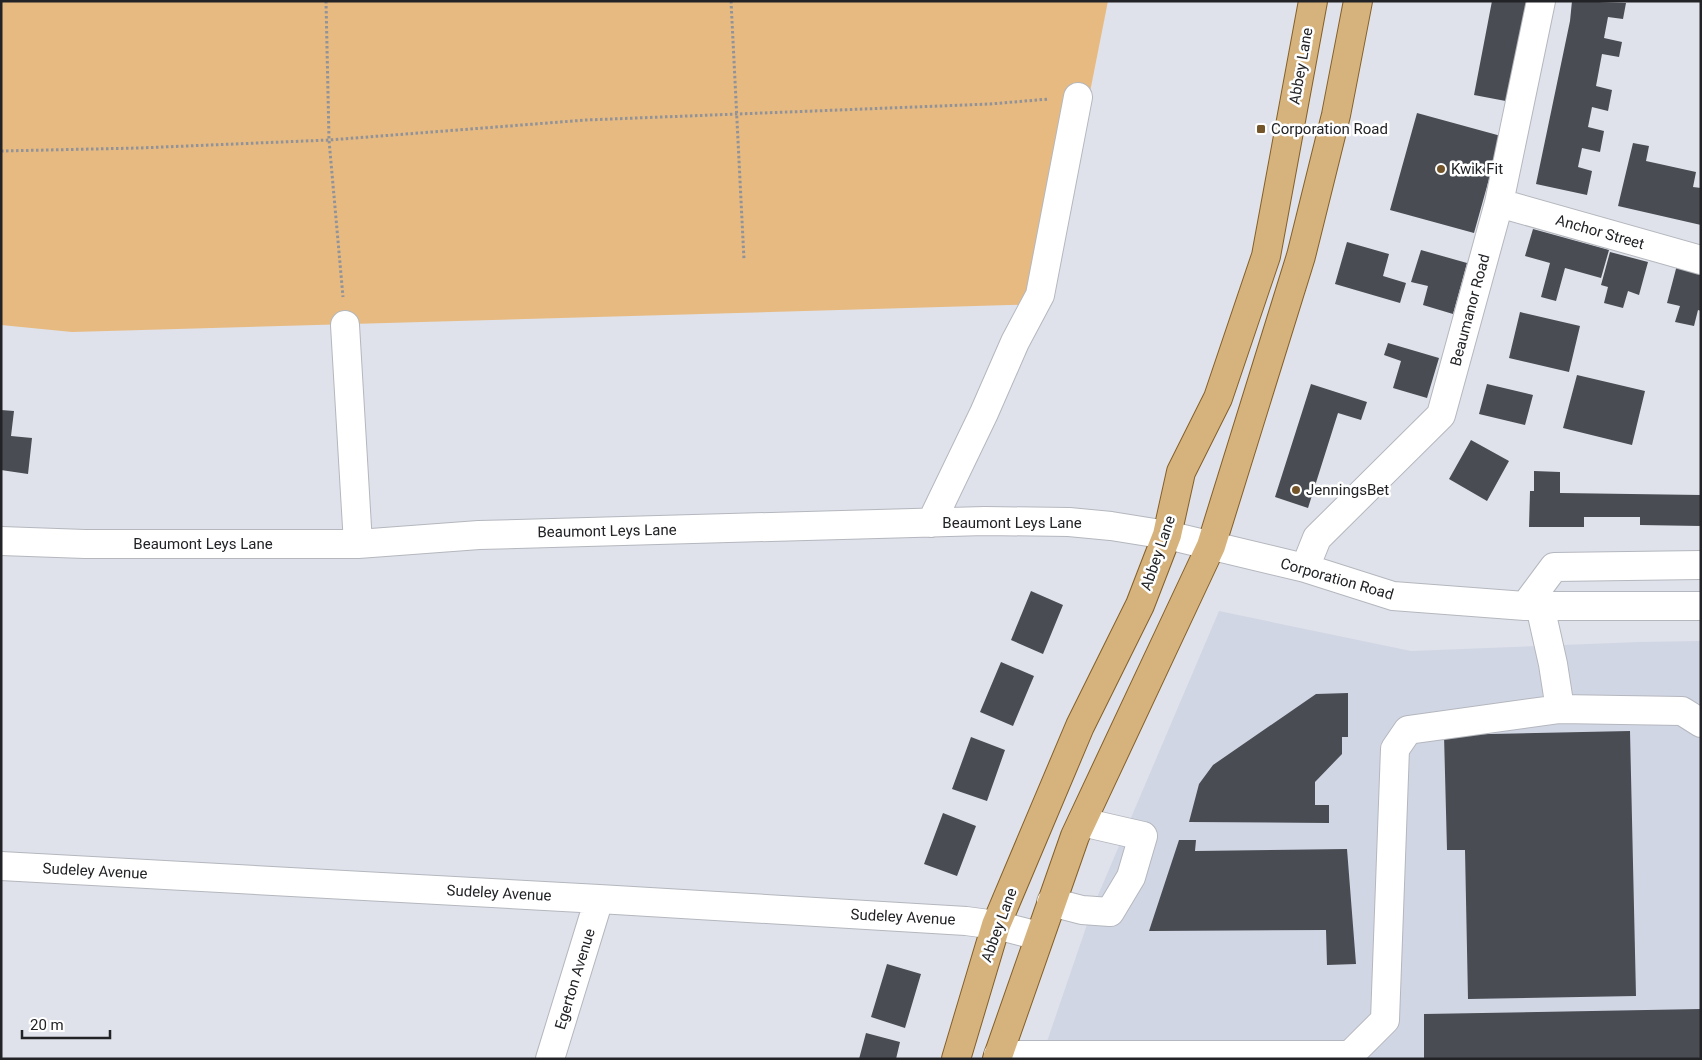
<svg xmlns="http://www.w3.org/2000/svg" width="1702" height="1060" viewBox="0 0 1702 1060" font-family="Roboto,sans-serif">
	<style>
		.built { fill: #d1d6e4 }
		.green { fill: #e7ba81 }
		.building { fill: #494c52 }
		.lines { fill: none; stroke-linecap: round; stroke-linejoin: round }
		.minor-casing { stroke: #b4b7be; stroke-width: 30 }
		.major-casing { stroke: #855f26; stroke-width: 30 }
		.path { stroke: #919399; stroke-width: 3; stroke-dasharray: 2.5 2.5; stroke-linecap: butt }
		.minor { stroke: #fff; stroke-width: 28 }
		.major { stroke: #d6b37d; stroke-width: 28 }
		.poi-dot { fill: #74552a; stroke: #fff; stroke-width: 2 }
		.labels { text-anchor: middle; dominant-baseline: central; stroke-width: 5; stroke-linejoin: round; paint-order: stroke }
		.street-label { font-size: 15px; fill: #222326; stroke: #fff }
		.poi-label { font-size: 15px; fill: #222326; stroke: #fff; text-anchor: start }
	</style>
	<rect width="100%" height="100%" fill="#dfe2ea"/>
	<path class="built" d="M1219,611l192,40 228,-9 62,-1v418h-660l52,-152z"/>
	<path class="green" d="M1,1h1107l-60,303 -976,28 -71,-7z"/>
	<path class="building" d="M1492,1h38l-19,101 -37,-7z
		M1572,1l54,2 -3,16 -15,-2 -4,21 18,4 -3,15 -17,-3 -6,32 16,4 -4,21 -16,-4 -4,20 16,4 -4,21 -18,-4 -4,19 14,4 -5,24 -51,-11 34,-163z
		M1417,113l84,23 -27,97 -84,-23z
		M1633,143l16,3 -3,15 50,11 -3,15 8,1v37l-83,-19z
		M1533,229l76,21 -8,28 -36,-10 -9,33 -15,-4 9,-34 -25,-7z
		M1347,242l42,12 -6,22 23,7 -6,20 -65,-19z
		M1421,250l46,13 -14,51 -30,-9 5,-19 -17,-4z
		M1610,252l38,10 -9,33 -11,-4 -5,17 -19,-5 4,-16 -7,-2z
		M1677,265l24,7v39l-3,-1 -4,16 -19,-4 5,-16 -13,-3z
		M1520,312l60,14 -11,46 -60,-14z
		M1388,343l51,15 -12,40 -34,-10 8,-27 -17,-6z
		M1577,375l68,16 -13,54 -69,-17z
		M1311,384l56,18 -6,18 -23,-7 -30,95 -33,-11z
		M1487,384l46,11 -8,30 -46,-11z
		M1,410l13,1 -3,25 21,2 -4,36 -27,-4z
		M1471,440l38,21 -22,40 -38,-22z
		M1534,471l26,1v21l141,2v31l-61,-1v-8h-56v10h-55l1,-36h4z
		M1031,591l32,14 -20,49 -32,-14z
		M1001,662l33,14 -21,50 -33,-14z
		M1348,693v44h-6v17l-27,28v23h14v18l-140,-1 10,-38 14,-19 103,-71z
		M1630,731l6,265 -168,3 -3,-149h-18l-3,-115z
		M971,737l34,13 -18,51 -35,-12z
		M943,813l33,13 -19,50 -33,-12z
		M1179,840h17l-1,11 152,-2 9,115 -29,1 -1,-35 -177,1z
		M887,964l34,10 -16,54 -34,-11z
		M1701,1009v50h-277v-45z
		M866,1033l34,9 -4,17h-37z"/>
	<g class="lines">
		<defs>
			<path id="minor" d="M1499,203l202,57
				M345,325l13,219
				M931,523l53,-110 31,-71 25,-47 38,-198
				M1,541l84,3h273l121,-9 506,-14 84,1 42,4 56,9 138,33 88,28 132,10h176
				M1305,568l12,-30 124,-123 58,-212 42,-202
				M1525,606l29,-39 147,-2
				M1540,606l13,58 7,45 122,2 19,12
				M1,866l598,33 367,22 30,4 43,11
				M1051,902l31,8 28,2 21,-35 12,-41 -61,-14
				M998,1055h352l35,-35 10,-271 13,-19 152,-21
				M550,1059l49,-160"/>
			<path id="major" d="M956,1059l40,-134 84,-199 60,-121 27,-70 14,-63 37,-74 48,-142 47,-255
				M997,1059l78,-223 136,-290 90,-290 35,-141 22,-114"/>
		</defs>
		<use href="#minor" class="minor-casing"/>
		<use href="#major" class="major-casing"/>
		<path class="path" d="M326,1l3,139 14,157
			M731,1l13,259
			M1,151l138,-3 190,-8 257,-20 404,-16 59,-5"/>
		<use href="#minor" class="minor"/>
		<use href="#major" class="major"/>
	</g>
	<g class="poi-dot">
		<rect x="1256" y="124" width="10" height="10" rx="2.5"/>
		<circle cx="1441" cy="169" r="5"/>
		<circle cx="1296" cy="490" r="5"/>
	</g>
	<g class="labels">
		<g class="street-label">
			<text transform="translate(1301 66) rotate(-80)">Abbey Lane</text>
			<text transform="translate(1600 232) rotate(16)">Anchor Street</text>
			<text transform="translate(1470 310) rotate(-75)">Beaumanor Road</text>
			<text x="1012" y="523">Beaumont Leys Lane</text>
			<text transform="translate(607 531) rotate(-1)">Beaumont Leys Lane</text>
			<text x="203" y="544">Beaumont Leys Lane</text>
			<text transform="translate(1158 553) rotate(-71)">Abbey Lane</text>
			<text transform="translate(1337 579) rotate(16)">Corporation Road</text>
			<text transform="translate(95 871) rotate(3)">Sudeley Avenue</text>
			<text transform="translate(499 893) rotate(3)">Sudeley Avenue</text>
			<text transform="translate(903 917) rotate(3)">Sudeley Avenue</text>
			<text transform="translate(999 925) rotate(-70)">Abbey Lane</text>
			<text transform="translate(575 979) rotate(-73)">Egerton Avenue</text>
		</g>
		<g class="poi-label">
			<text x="1271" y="129">Corporation Road</text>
			<text x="1451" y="169">Kwik Fit</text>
			<text x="1306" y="490">JenningsBet</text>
		</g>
	</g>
	<rect width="1702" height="1060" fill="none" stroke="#222326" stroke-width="5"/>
	<path d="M22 1030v8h88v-8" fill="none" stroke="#222326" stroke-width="2.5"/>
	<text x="30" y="1030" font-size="15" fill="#222326" stroke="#ffffff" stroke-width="4" paint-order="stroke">20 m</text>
</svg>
